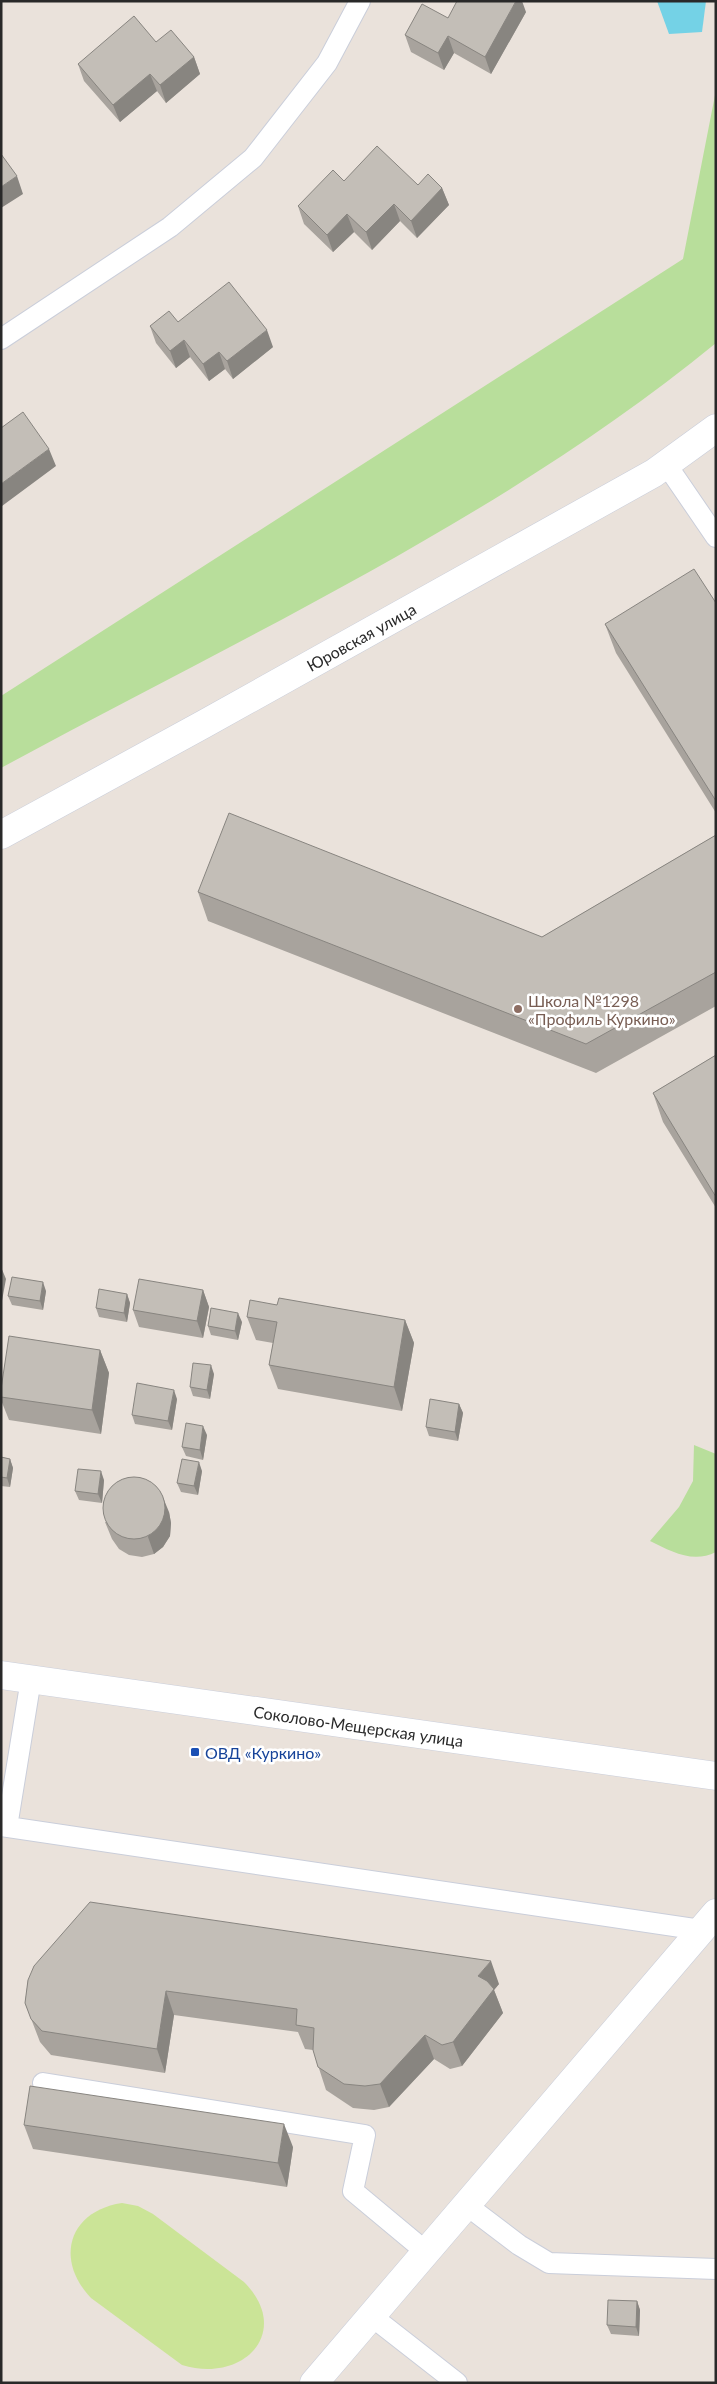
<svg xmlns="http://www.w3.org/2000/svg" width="717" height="2384" viewBox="0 0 717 2384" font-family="Lato,sans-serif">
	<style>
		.green { fill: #b8de9b }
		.pitch { fill: #cbe497 }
		.water { fill: #74d2e6 }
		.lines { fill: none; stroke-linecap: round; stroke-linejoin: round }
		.service-casing { stroke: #caceda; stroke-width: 22 }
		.minor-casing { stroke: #caceda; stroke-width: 29 }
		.tertiary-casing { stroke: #caceda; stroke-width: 29 }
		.service { stroke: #fff; stroke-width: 20 }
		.minor { stroke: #fff; stroke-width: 28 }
		.tertiary { stroke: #fff; stroke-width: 28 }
		.wall { fill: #a8a39d }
		.shaded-wall { fill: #888580 }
		.building { fill: #c3beb7; stroke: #888580 }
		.education-dot { fill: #8d6e63; stroke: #fff; stroke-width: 2 }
		.transit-dot { fill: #1a4fb4; stroke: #fff; stroke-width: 2 }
		.labels { text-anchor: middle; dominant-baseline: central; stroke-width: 5; stroke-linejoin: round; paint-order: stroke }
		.street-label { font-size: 16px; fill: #292929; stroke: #fff }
		.education-label { font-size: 16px; fill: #785e54; stroke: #fff; text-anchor: start }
		.transit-label { font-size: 16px; fill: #164399; stroke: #fff; text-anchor: start }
	</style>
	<rect width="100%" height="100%" fill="#eae2db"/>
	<path class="green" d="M716,90v253c-215,176 -472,293 -715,425v-72l682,-437z
		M694,1445l22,9v98c-24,12 -45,-1 -66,-11l29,-34 14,-26z"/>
	<path class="pitch" d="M122,2203l16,3 15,8 91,68c49,49 0,102 -62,83l-91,-67c-37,-39 -22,-87 31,-95z"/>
	<path class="water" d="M657,1h49l-4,31 -33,2z"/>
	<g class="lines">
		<defs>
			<path id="service" d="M1,339l169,-112 83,-69 74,-95 33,-62
				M666,464l50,73
				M1,1826l700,104
				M7,1827l24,-148
				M43,2083l322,52 -12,56 72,60
				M465,2204l54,41 30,18 167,6
				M370,2315l87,68"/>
			<path id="minor" d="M314,2383l402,-470"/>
			<g id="tertiary">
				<path id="s1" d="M1,835l203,-111 450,-251 62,-45"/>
				<path id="s2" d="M1,1675l715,101"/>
			</g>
		</defs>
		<use href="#service" class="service-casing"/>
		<use href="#minor" class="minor-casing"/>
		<use href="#tertiary" class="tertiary-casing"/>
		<use href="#service" class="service"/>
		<use href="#minor" class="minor"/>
		<use href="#tertiary" class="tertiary"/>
	</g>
	<path class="wall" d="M526,12l-35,62 -37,-21 -10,17 -33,-18 -6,-17 43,-17z
		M156,42l38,15 6,17 -34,29 -9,-12 -37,31 -36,-41 -6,-17z
		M344,181l74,4 24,3 7,17 -32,33 -17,-17 -28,29 -18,-18 -21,20 -29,-28 -6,-18z
		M178,322l95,25 -40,32 -8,-10 -16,12 -19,-24 -14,11 -20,-25 -6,-17z
		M716,603v210l-100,-160 -11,-29z
		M716,835v171l-120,67 -388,-152 -10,-29 344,45z
		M716,1055v153l-53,-86 -10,-29z
		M203,1290l6,17 -6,31 -64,-11 -6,-17z
		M46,1291l-3,19 -31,-5 -4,-9z
		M127,1294l3,9 -3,19 -28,-5 -3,-9z
		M277,1305l128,15 9,23 -12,68 -124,-22 -9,-24 4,-22 -17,-3 -9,-23z
		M242,1322l-4,18 -27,-5 -3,-9z
		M100,1350l9,23 -8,61 -92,-14 -8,-20v-11z
		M214,1374l-4,25 -17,-3 -3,-9z
		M177,1399l-5,31 -37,-6 -3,-9z
		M459,1404l4,9 -5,28 -29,-5 -3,-9z
		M207,1435l-4,25 -17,-4 -4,-9z
		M1,1457l9,2 3,9 -3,19 -9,-1z
		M202,1471l-4,24 -17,-3 -4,-9z
		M104,1480l-2,23 -23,-3 -4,-9z
		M169,1512l2,11 -1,13 -7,11 -9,7 -12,3 -13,-2 -10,-6 -7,-10 -7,-17z
		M28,1980l471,4 -5,6 9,23 -41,53 -12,3 -16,-10 -45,48 -15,3 -21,-2 -27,-18 -13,-40 -8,-1 -7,-17 -124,-17 -9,58 -114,-18 -11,-13 -15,-39z
		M24,2125l269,22 -6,40 -254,-38z
		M637,2301l3,9 -1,26 -28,-2 -4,-9z"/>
	<path class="shaded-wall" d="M516,1h6l4,11 -35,62 -6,-17z
		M448,36l6,17 -10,17 -6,-17z
		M194,57l6,17 -34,29 -6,-18z
		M150,74l7,17 -37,31 -7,-17z
		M17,176l6,18 -22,14v-21z
		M442,188l7,17 -32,33 -6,-17z
		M394,204l6,17 -28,29 -6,-18z
		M347,214l7,18 -21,20 -6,-17z
		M267,330l6,17 -40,32 -6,-18z
		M184,340l6,17 -14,11 -6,-17z
		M219,352l6,17 -16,12 -6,-17z
		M49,449l7,17 -54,40 -1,-22z
		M1,1267l5,12 -5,27z
		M43,1282l3,9 -3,19 -3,-9z
		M203,1290l6,17 -6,31 -6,-17z
		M127,1294l3,9 -3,19 -3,-9z
		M238,1313l4,9 -4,18 -3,-9z
		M405,1320l9,23 -12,68 -8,-24z
		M100,1350l9,23 -8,61 -9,-24z
		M211,1365l3,9 -4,25 -3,-9z
		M174,1390l3,9 -5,31 -4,-9z
		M459,1404l4,9 -5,28 -3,-9z
		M203,1426l4,9 -4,25 -3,-10z
		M10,1459l3,9 -3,19 -3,-9z
		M199,1462l3,9 -4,24 -4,-9z
		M101,1471l3,9 -2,23 -4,-9z
		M162,1495l7,17 2,11 -1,13 -7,11 -9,7 -6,-17z
		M491,1961l8,23 -5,6 9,23 -41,53 -9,-24 25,-66z
		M166,1991l8,24 -9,58 -8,-24z
		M425,2035l9,24 -45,48 -9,-23z
		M284,2124l9,23 -6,40 -9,-24z
		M637,2301l3,9 -1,26 -3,-9z"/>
	<path class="building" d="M457,1h59l-31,56 -37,-21 -10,17 -33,-18 17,-31 26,14z
		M134,16l22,26 15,-12 23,27 -34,28 -10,-11 -37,31 -35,-41z
		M377,146l41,39 10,-11 14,14 -31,33 -17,-17 -28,28 -19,-18 -20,21 -29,-29 35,-36 11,11z
		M1,154l16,22 -16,11z
		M229,282l38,48 -40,31 -8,-9 -16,12 -19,-24 -14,11 -20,-25 19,-15 9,11z
		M23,412l26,37 -48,35v-56z
		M694,569l22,34v198l-111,-177z
		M229,813l313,124 174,-102v137l-130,72 -388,-152z
		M716,1055v142l-63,-104z
		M12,1277l31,5 -3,19 -32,-5z
		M139,1279l64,11 -6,31 -64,-11z
		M99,1289l28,5 -3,19 -28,-5z
		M279,1298l126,22 -11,67 -125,-22 8,-43 -30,-5 3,-17 27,5z
		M211,1308l27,5 -3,18 -27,-5z
		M9,1336l91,14 -8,60 -91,-13v-8z
		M193,1363l18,2 -4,25 -17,-3z
		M137,1383l37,7 -6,31 -36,-6z
		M430,1399l29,5 -4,28 -29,-5z
		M186,1423l17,3 -3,24 -18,-3z
		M1,1457l9,2 -3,19 -6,-1z
		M182,1459l17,3 -5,24 -17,-3z
		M78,1469l23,2 -3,23 -23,-3z
		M103 1508a31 31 0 1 1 62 0a31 31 0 1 1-62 0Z
		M90,1902l401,59 -13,15 9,5 7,8 -41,53 -11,3 -17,-10 -45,49 -15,2 -21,-2 -26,-17 -5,-17 1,-22 -18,-3 1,-16 -131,-18 -9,58 -115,-18 -11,-12 -6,-16 3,-23 6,-14z
		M30,2086l254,38 -6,39 -254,-38z
		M608,2300l29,1 -1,26 -29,-2z"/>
	<circle class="education-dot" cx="518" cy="1009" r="5"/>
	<rect class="transit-dot" x="190" y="1747" width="10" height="10" rx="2.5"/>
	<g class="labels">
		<g class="street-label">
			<text stroke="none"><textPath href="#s1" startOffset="411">Юровская улица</textPath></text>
			<text stroke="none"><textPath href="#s2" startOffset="361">Соколово-Мещерская улица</textPath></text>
		</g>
		<g class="education-label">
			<text x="528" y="1000">Школа №1298<tspan x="528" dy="18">«Профиль Куркино»</tspan></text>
		</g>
		<g class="transit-label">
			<text x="205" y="1752">ОВД «Куркино»</text>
		</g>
	</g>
	<rect width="717" height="2384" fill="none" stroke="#292929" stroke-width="5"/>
</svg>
